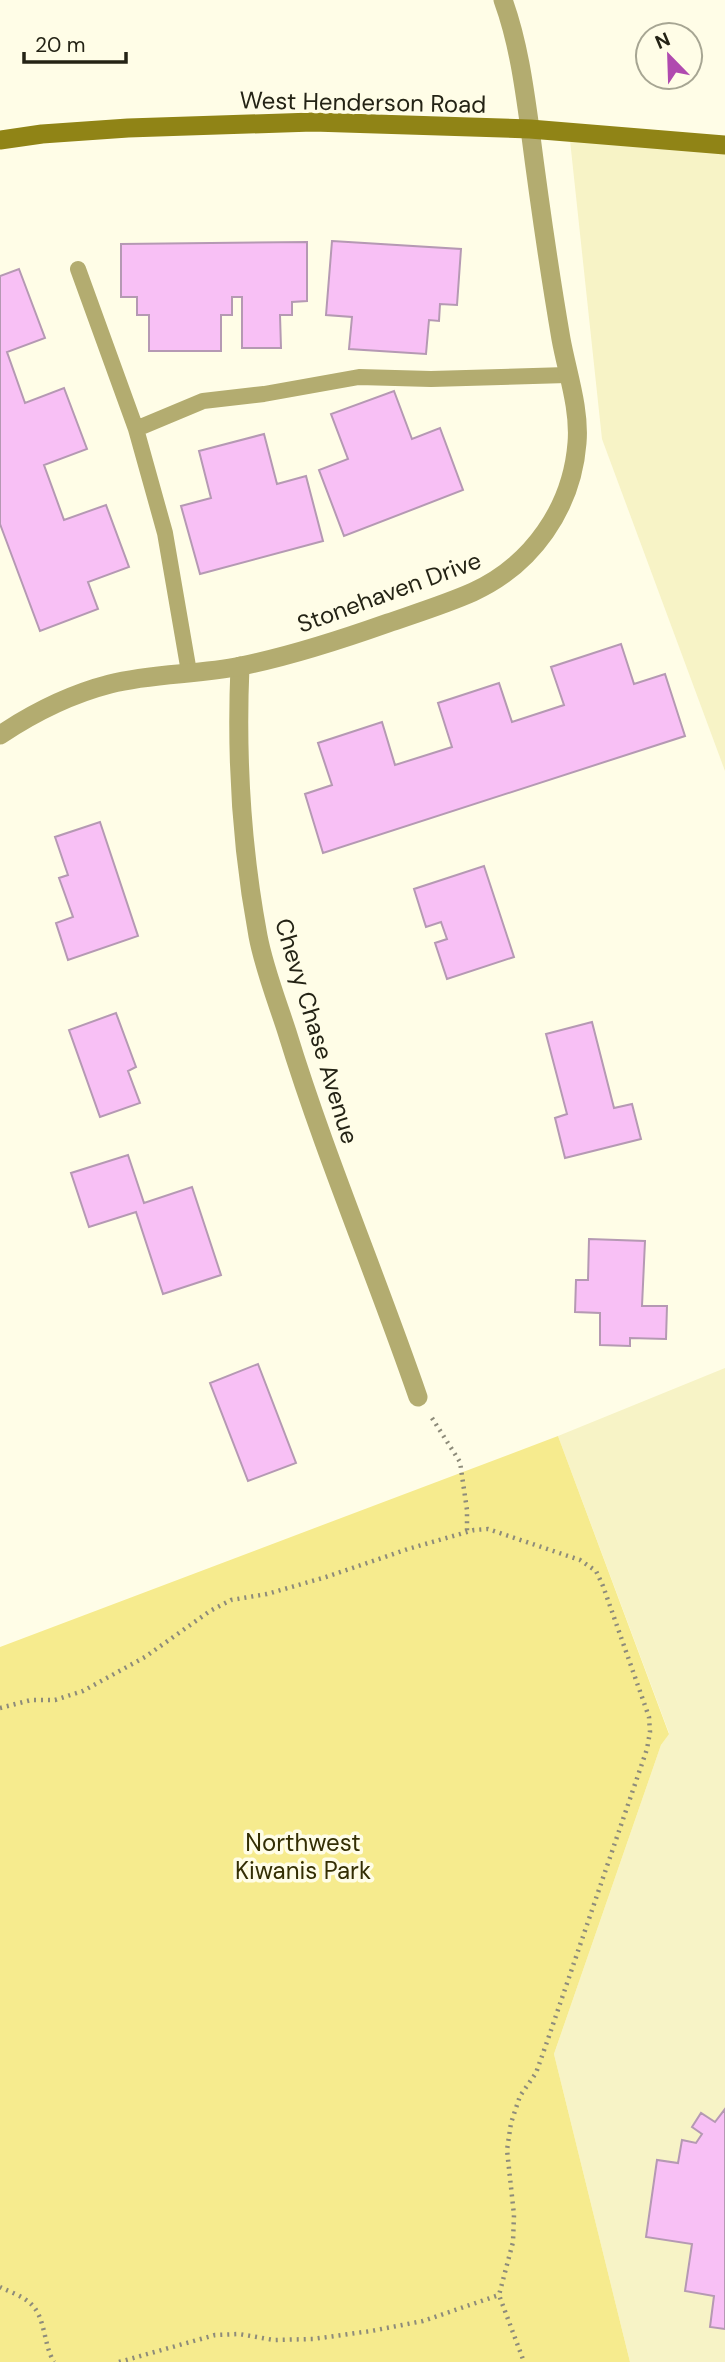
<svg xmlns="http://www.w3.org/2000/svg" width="725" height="2362" viewBox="0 0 725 2362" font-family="'DM Sans',sans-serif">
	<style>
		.built { fill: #f7f3c6 }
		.green { fill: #f6eb8e }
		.building { fill: #f8c0f5; stroke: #b599b3; stroke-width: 2 }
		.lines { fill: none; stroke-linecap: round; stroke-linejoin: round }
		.path { stroke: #8d8b7a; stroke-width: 4.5; stroke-dasharray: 2 5; stroke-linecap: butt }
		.service { stroke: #b3ac70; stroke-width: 16 }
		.minor { stroke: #b3ac70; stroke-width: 19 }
		.tertiary { stroke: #b3ac70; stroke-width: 19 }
		.secondary { stroke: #908416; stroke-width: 19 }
		.labels { text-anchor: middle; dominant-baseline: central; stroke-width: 7; stroke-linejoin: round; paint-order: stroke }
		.street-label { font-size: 24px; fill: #242315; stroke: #fffde7 }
		.park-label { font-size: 24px; fill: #332e04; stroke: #fffde7 }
	</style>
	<rect width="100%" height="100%" fill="#fffde7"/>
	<path class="built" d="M569,131l156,14v626l-123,-332z
		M725,1368v994h-95l-76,-308 107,-309 8,-12 -111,-297z"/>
	<path class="green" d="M558,1436l111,298 -8,11 -107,309 76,308h-630v-715z"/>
	<path class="building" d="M332,241l129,8 -4,56 -17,-1 -1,17 -10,-1 -3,34 -77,-5 3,-32 -26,-2z
		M307,242v59l-15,1v13h-12l1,33h-39v-51h-10v18h-11v36h-72v-36h-12v-18h-16v-53z
		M19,269l26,69 -38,14 18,51 39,-15 23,61 -43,16 20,55 42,-15 23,62 -41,15 10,27 -58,22 -40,-107v-248z
		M394,391l18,48 28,-11 23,62 -119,46 -25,-66 29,-11 -17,-45z
		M264,434l13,50 29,-8 17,65 -123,33 -19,-68 30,-8 -12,-47z
		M621,644l13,40 31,-10 20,62 -362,117 -18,-59 27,-9 -14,-42 64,-21 13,43 57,-18 -14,-44 61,-20 13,39 52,-17 -13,-38z
		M100,822l38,114 -70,24 -12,-37 17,-6 -14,-39 9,-3 -13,-38z
		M484,866l30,91 -67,22 -12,-36 12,-4 -6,-17 -15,5 -12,-38z
		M116,1013l20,54 -8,4 12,32 -40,14 -31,-87z
		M592,1022l22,86 18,-4 9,35 -76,19 -10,-40 12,-4 -21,-80z
		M128,1155l16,48 48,-16 29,88 -58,19 -27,-82 -47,15 -18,-54z
		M589,1239l56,2 -3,65h25l-1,33 -36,-1v8l-30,-1v-32l-25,-1 1,-32h12z
		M258,1364l38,99 -48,18 -38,-98z
		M725,2109v220l-15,-2 4,-31 -29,-5 7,-47 -46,-7 11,-77 21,3 4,-23 14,3 6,-9 -10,-7 9,-14 14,9z"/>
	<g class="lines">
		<path class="path" d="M432,1418l28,44 7,48v23
			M0,1708l31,-8h24l28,-9 62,-34 65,-46 21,-11 36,-6 59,-17 82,-28 66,-19 14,-1 92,31 16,11 7,15 46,131 1,15 -3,17 -99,290 -12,34 -16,23 -9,27 -4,27 7,65 -1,27 -14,53 25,67
			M0,2287c10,5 23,9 31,17 15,14 12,40 23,58
			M119,2362l96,-27 24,-1 35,6 39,-1 58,-8 52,-10 76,-26"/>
		<path class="service" d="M78,269l58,160 29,104 24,139
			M136,429l67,-28 61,-7 95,-17 72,2 136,-4"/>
		<path class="minor" d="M503,0c15,41 21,85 27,129
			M240,666c-4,92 1,179 18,270 6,32 19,65 29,96 38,124 89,243 131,365"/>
		<path class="tertiary" d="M0,735c33,-22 71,-41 110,-51 43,-11 88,-9 131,-18 50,-10 99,-26 147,-43 29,-10 58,-19 85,-31 59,-27 99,-84 104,-149 3,-34 -10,-71 -16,-104 -12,-70 -22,-140 -31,-210"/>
		<path class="secondary" d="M0,140l42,-6 86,-6 185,-6 217,7 195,16"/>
	</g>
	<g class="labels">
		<g class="street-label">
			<text transform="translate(363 102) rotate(1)">West Henderson Road</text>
			<text transform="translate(389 592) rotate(-20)">Stonehaven Drive</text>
			<text transform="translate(317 1031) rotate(73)">Chevy Chase Avenue</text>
		</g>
		<g class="park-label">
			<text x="303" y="1842">Northwest<tspan x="303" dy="28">Kiwanis Park</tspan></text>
		</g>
	</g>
	<g transform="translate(669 56) rotate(337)"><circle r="33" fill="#fffde7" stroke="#a7a693" stroke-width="2"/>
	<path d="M0-5L12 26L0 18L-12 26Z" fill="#b04aaf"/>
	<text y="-10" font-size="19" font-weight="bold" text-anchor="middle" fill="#242315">N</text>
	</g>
	<path d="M24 52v10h102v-10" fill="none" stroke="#242315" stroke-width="3.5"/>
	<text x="35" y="52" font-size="21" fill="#242315" stroke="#fffde7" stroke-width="5" paint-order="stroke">20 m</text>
</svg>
